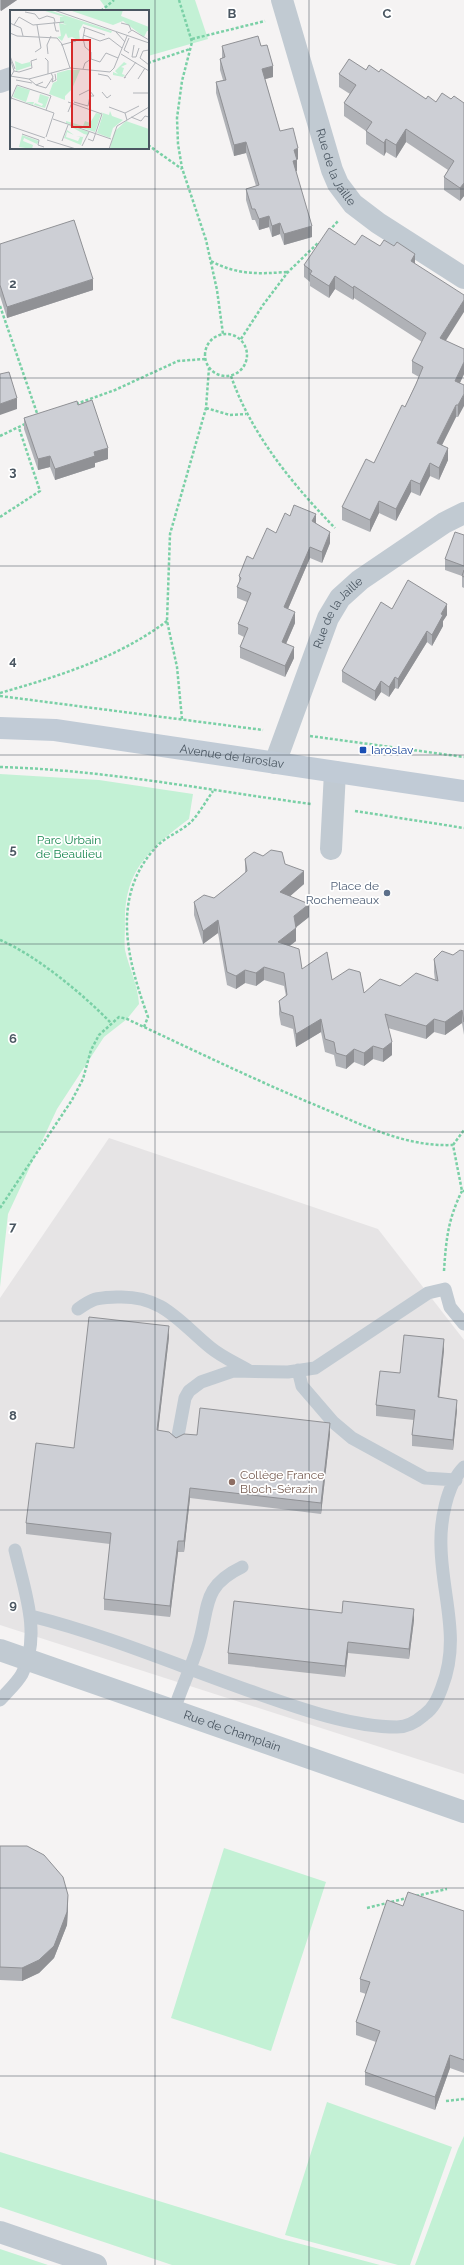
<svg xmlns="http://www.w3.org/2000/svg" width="464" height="2265" viewBox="0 0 464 2265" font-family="Raleway,sans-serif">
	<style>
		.education { fill: #e6e4e5 }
		.green { fill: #c3f1d5 }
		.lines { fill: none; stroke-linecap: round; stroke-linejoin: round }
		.path { stroke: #7ad0a6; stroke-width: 2.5; stroke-dasharray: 3 2; stroke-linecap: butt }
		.lane { stroke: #c1cad2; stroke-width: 13 }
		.street { stroke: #c1cad2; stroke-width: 22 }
		.secondary { stroke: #c1cbd6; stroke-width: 22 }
		.wall { fill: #b0b2b7 }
		.shaded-wall { fill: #909195 }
		.building { fill: #cdcfd5; stroke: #909195 }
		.grid { fill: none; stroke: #4a5661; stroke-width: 1; stroke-opacity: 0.55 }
		.transit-dot { fill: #1a4fb4; stroke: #fff; stroke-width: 1.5 }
		.service-dot { fill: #5c6f8a; stroke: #fff; stroke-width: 1.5 }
		.education-dot { fill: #8d6e63; stroke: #fff; stroke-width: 1.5 }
		.labels { text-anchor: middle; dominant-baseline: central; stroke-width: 3.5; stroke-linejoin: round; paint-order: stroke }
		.street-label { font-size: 12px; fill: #4a5661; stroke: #fff }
		.transit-label { font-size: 12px; fill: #164399; stroke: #fff; text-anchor: start }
		.park-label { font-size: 12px; fill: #17864f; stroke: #fff }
		.service-label { font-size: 12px; fill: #4e5e75; stroke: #fff; text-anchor: end }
		.education-label { font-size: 12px; fill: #785e54; stroke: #fff; text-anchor: start }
		.inset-road { fill: none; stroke: #b1b4b9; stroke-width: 1 }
		.view { fill: #d62828; fill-opacity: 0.15; stroke: #d62828; stroke-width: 2 }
		.inset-edge { fill: none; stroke: #4a5661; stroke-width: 2 }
		.grid-label { font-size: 13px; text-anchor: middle; font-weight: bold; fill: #4a5661; stroke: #fff; stroke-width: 3.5; stroke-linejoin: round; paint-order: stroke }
	</style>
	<rect width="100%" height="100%" fill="#f5f3f3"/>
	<path class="education" d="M109,1138l269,91 86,111v434l-464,-149v-327z"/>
	<path class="green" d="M100,0h95l13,39 -60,17v-45h-40z
		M0,774l99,6 94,14 -4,25c-40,30 -66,52 -64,107 0,8 -1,16 0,24 4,18 13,35 14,54l-12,15 -23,18 -47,72 -49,105 -8,73z
		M224,1848l102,34 -55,169 -100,-33z
		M327,2102l125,45 -42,118h-12l-113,-30z
		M464,2136v129h-49l43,-116z
		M0,2152l282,87 98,26h-208l-172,-58z
		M0,2249l48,16h-48z"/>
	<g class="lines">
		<path class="path" d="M179,0l13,42 -10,39 -5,37 1,26 4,24 24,72 11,50 6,44
			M101,11l13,-11
			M192,39l73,-18
			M148,63l42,-14
			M148,145l34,24
			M329,231l9,-10
			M211,261c26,14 47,13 76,11
			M0,306l38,110
			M205 355a21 21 0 1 1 42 0a21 21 0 1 1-42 0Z
			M241,339l22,-34 25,-33 31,-30
			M231,376c20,58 62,109 104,152
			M76,404l39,-14 63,-29 27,-2
			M206,408l24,7 16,-1
			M0,436l27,-13
			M0,517l40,-26 -21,-63
			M0,693c59,-17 118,-35 167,-72
			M0,696l263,34
			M182,719l-5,-52 -10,-46 3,-87 36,-126 3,-40
			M310,736l154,21
			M0,767c105,3 207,23 311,37
			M355,811l109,17
			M0,940c36,15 84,55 111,83
			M144,1027l4,-10c-21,-58 -38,-121 9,-171 10,-10 25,-15 35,-25 8,-9 14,-20 21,-30
			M453,1145l11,-15
			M0,1208l72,-108 11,-21 8,-29 8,-15 20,-18 8,2c64,30 128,61 193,88 43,18 85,40 133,38l9,46h2
			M444,1271c2,-31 4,-52 18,-80
			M416,1896l31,-7
			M367,1908l40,-10
			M446,2101l18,-2"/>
		<path class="lane" d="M78,1309c17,-12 19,-11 39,-12 46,-2 62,25 94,51 11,9 25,15 37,22
			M298,1370l4,16 31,36 19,16 73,40 31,2
			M177,1441l8,-43 4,-7 12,-9 32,-11 55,1 27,-4 113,-75 17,-4 5,18 14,17
			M31,1616c76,19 148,50 222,76 43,15 97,35 144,35 10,0 19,-5 27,-12 10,-7 14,-17 18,-28 19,-48 0,-91 -1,-140 -1,-24 5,-62 23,-80
			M0,1700c7,-8 17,-17 22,-26 20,-39 2,-85 -7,-124
			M174,1710c7,-21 17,-42 24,-64 12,-37 2,-59 44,-79"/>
		<g class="street">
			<path id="s1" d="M282,0l50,170 6,14 15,20 25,19 86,55"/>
			<path d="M0,82l11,-4"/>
			<path id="s2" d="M275,763l53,-145 12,-20 20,-18 84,-57 20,-10"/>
			<path d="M331,849l4,-77"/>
			<path id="s3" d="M0,1650l464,162"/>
			<path d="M0,2232l96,33"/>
		</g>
		<path class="secondary" id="s4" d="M0,728l55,2 409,61"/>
	</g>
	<path class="wall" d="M0,0h17l-16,11 -1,-1z
		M222,46h39l12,31 -8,2 15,52 18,28 -2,1 1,11h-1l16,66 -28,8 -4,-11 -8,3 -3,-10 -10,3 -4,-10h-3l-6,-20v-11l10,-3 -10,-33 -12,3 -18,-63v-11l7,-2 -3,-10v-11l2,-1z
		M366,70l13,2 47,27 10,3 15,-3 13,4v93l-4,5 -16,-11v-13l4,-7 -42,-28 -10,16 -10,-6 -2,4 -18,-12v-13l-22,-15v-13l6,-9 -11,-7v-13z
		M0,244l93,46 -86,28 -7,-22z
		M355,245l25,1 35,18 31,77 18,8v25l-4,9 -2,34h-2l-14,28 6,15 -9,20 -9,-4 -10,20 -9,-4 -15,29 -17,-8 -9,19 -28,-12v-13l32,-44 31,-56 14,-30 -7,-4v-12l10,-19 -68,-44 -1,2 -18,-11 -6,9 -19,-12v-4l-6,-5v-12z
		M78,405l30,54 -13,4v4l-40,13 -5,-13 -12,3 -14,-41v-11z
		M290,516l26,8 14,19 -8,20 -12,-5 -22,51 7,14 -9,21 8,14 -9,19 -45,-19v-11l4,-10 -6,-3v-10l9,-22 -10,-4v-11l2,-3v-8l14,-17 23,-26z
		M464,535v53l-2,-1v-11l-17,-6v-11z
		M392,609l55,6 -4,6v5l-11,20 -5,-4 -29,47 -3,-1 -6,9 -8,-5 -6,9 -33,-19v-11z
		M263,856l22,8 19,20 -14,12 19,21 -13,10v14l-7,5 13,23 62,24 36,-7 35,-6 -1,-8v-13l19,-4 11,-4v84l-2,-12 -17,12 -11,-3 -8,7 -38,-11 4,27 -9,7 -10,-3 -9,7 -10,-4 -8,7 -10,-3 -2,-11 -9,-3 -4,-20 -25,15 -3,-18 -12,-4 -2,-11v-13l7,-5 -2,-10 -20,-6 -8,6 -11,-3 -9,6 -9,-4 -9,-52 -15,11 -9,-29v-13l20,-4 25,-20 6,-5v-14z
		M169,1337l-11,94 18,7 21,-3 133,-1 -9,80 -131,-16 -6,54h-6l-8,65 -66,-7v-11l6,-55 -84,-10v-11l48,-75z
		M444,1350l-5,47 18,13 -4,40 -41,-4v-11l2,-15 -38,-4v-11l24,-32z
		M342,1613l72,7 -5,39 -61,-6 -3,24 -117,-13v-11z
		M0,1846l68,62 -1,17 -13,33 -15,15 -17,8 -22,-1z
		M403,1906l61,5v162l-14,-5 -15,42 -70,-25v-13l11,-30 -20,-7v-13l10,-28 -6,-2v-13z"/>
	<path class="shaded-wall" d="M1,0h16l-16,11z
		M273,66v11l-11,3v-11z
		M406,129v13l-10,16v-13z
		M386,139v13l-2,4v-13z
		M246,142v11l-12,3v-11z
		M298,148v11l-4,2v-11z
		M297,160v11l-4,1v-11z
		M464,183v13l-4,5v-13z
		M269,216v11l-10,3v-11z
		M280,223v11l-8,3v-11z
		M312,226v11l-28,8v-11z
		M415,254v12l-4,-5z
		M335,276v13l-6,9v-12z
		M93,279v11l-86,28v-11z
		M354,286v12l-1,2v-12z
		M464,300v12l-24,38v-12z
		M464,362v12l-9,19v-12z
		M464,394v12l-6,11v-12z
		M17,398v11l-17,6v-11z
		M456,405v12l-19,38v-12z
		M108,448v11l-13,4v4l-40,13v-11l39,-17z
		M448,448v12l-9,20v-12z
		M50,456v11l-12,3v-11z
		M430,463v13l-10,20v-12z
		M411,480v12l-15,29v-12z
		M379,501v12l-9,19v-12z
		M316,514v11l-4,-4z
		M330,532v11l-8,20v-11z
		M310,547v11l-26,60v-11z
		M447,604v11l-4,6v5l-11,20v-11l9,-21z
		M295,612v11l-13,30v-11z
		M427,631v11l-29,47v-10z
		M294,647v11l-9,19v-11z
		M395,677v11l-6,9v-10z
		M381,681v11l-6,9v-10z
		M304,871v13l-24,21v-13z
		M309,904v13l-15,12v-13z
		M218,920v13l-15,11v-13z
		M296,928v13l-18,14v-13z
		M264,967v13l-8,6v-13z
		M245,970v13l-9,6v-13z
		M462,1010v13l-17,12v-13z
		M321,1019v13l-25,15v-13z
		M434,1019v13l-8,7v-13z
		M392,1042v13l-9,7v-13z
		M373,1046v13l-9,7v-13z
		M354,1049v13l-8,7v-13z
		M169,1326v11l-12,104v-11z
		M444,1339v11l-6,58v-11z
		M457,1400v10l-4,40v-10z
		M330,1423v11l-9,80v-11z
		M190,1488v10l-6,54v-11z
		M178,1541v11l-8,65v-11z
		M414,1609v11l-5,39v-10z
		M348,1642v11l-3,24v-11z
		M68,1895v13l-1,17 -13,33 -15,15 -17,8v-13z
		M450,2055v13l-15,42v-13z"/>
	<path class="building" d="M258,36l3,10 6,-1 6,21 -11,3 18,62 13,-3 5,20 -4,2 3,10 -4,1 19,65 -28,8 -4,-11 -8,3 -3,-10 -10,3 -4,-10h-3l-6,-20 13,-4 -13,-43 -12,3 -18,-63 10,-2 -6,-21 5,-2 -3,-11z
		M349,59l17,11 3,-5 10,7 2,-3 45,30 2,-3 8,6 6,-9 9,6 3,-3 10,7v80l-4,5 -16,-11 10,-16 -48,-32 -10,16 -10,-6 -2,4 -18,-12 6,-9 -28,-19 12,-18 -17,-11z
		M74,220l19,59 -86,28 -7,-22v-41z
		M329,228l26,17 7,-10 18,11 4,-6 10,6 3,-4 18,12 -4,7 53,34v5l-24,38 24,11v13l-9,19 9,4v9l-6,11h-2l-19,38 11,5 -9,20 -9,-5 -10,21 -9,-4 -15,29 -17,-8 -9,19 -28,-13 24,-48 8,4 28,-58 3,2 11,-23 7,-17 -11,-6 14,-28 -72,-47 -1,2 -18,-12 -6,10 -19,-12 2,-3 -8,-6z
		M9,372l8,26 -17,6v-30z
		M92,400l16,48 -14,4 1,4 -40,13 -5,-13 -12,3 -14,-41 53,-17 1,4z
		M294,505l22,9 -4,7 18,11 -8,20 -12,-5 -26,60 11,5 -13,30 12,5 -9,19 -45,-19 8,-19 -10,-4 13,-31 -14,-6 4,-9 -2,-2 8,-20 6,3 14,-31 9,5 9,-20 5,3z
		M455,532l9,3v31l-19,-7z
		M464,570v7l-2,-1z
		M408,580l39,24 -6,10 2,1 -11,20 -5,-4 -29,48 -3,-2 -6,10 -8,-6 -6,10 -33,-20 39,-69 11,7z
		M271,850l11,2 3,12 19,7 -24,21 29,12 -15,12 2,12 -18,14 21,7 3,20 25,-17 5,28 17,-11 11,3 4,21 16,-14 20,7 16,-13 22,8 -4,-22 8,-8 11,4 7,-5 4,1v71l-2,-12 -17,12 -11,-3 -8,7 -41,-12 7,28 -9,7 -10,-3 -9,7 -10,-4 -8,7 -10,-3 -2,-11 -9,-3 -4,-20 -25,15 -3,-18 -12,-4 -2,-11 8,-6 -3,-22 -20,-6 -8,6 -11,-3 -9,6 -9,-4 -9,-52 -15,11 -9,-29 10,-7 10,3 25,-20 8,-7 -2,-12 9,-7 9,4z
		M89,1317l80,9 -12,104 12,2 7,6 8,-4 13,1 3,-27 130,15 -9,80 -131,-15 -6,53h-6l-8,65 -66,-7 7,-66 -85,-10 10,-80 38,5z
		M404,1335l40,4 -6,58 19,3 -4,40 -41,-5 3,-25 -39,-5 4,-34 20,2z
		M234,1601l108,12 1,-12 71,8 -5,40 -61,-7 -3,24 -117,-13z
		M0,1846h27l17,9 19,22 5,18 -1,17 -13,34 -15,14 -17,8 -22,-1z
		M408,1892l56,19v149l-14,-5 -15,42 -70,-25 15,-41 -24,-9 14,-40 -10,-3 27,-79 16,6z"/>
	<path class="grid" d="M155,0v2265M309,0v2265M0,189h464M0,378h464M0,566h464M0,755h464M0,944h464M0,1132h464M0,1321h464M0,1510h464M0,1699h464M0,1888h464M0,2076h464"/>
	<rect class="transit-dot" x="359" y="746" width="8" height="8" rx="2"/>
	<circle class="service-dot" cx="387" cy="893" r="4"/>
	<circle class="education-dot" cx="232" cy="1482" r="4"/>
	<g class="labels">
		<g class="street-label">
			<text stroke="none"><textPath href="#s1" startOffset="176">Rue de la Jaille</textPath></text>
			<text stroke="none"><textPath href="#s2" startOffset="164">Rue de la Jaille</textPath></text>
			<text stroke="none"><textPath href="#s4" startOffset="234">Avenue de Iaroslav</textPath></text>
			<text stroke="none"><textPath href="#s3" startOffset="246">Rue de Champlain</textPath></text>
		</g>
		<g class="transit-label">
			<text x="371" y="750">Iaroslav</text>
		</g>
		<g class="park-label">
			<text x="69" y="840">Parc Urbain<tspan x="69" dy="14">de Beaulieu</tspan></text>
		</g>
		<g class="service-label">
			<text x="379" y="886">Place de<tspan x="379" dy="14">Rochemeaux</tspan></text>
		</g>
		<g class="education-label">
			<text x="240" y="1475">Collège France<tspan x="240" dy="14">Bloch-Sérazin</tspan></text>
		</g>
	</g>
	<g transform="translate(10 10)">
		<rect width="139" height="139" fill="#f5f3f3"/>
		<path d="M32,0h7l63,21 -1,2 -28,-9 -4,7 1,10 -8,-4 -4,1 -2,-5 -4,8 -5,-4 4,-1 -2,-13 8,2 -7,-3v-5h4zM59,0h54l-2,6 28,11v4h-2l-3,6 -21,-16 -10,4zM5,51l7,3 8,-2 1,4 -15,5zM114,52l3,2 -6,3 3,1 -2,6 3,1 -2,2 -10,-2v-3l5,2 -3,-3zM58,60h12l-8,19 -7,7v4l-16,-6 4,-11 4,-2v-8zM7,76l13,4 -4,12h8l-1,3 -20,-8zM30,84l9,3 -4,11 -11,-3 1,-2 7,3 1,-2 -5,-2zM100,101l2,5 11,4 -10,8 -3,10 -13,-5 6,-19 -3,-2 9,3zM86,103l5,1 -6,18 -29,-9v-2l17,5 2,-5 5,2zM116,111l23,8v20l-39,-1 5,-17zM58,115l21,7 -1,3 -4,-1 -3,11 -17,-7 3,-8 7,5 -7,-3 -1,5 12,4 2,-4 -4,-1 7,1 1,-3zM12,125l17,6 -2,3 -13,-6 -1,3 10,4 -1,4 -13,-2z" fill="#c3f1d5"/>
		<path class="inset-road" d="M44,0l95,33M15,2l10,2 4,5 8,-3 7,2 1,4M44,12l2,9h3M0,13l4,2 5,-8 14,8 31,-3M111,13l8,2 2,5M4,15l7,3 2,8M73,17l22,8M106,22l9,10M0,23l7,3 40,2 5,6 8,24M118,23l4,-3 17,10M73,25l17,6 9,-3 13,10M51,35l15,-4M124,35l-2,12h4l3,-9M139,40l-6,1 -3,7 9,7M25,42l6,-4 -4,-23M119,43l-5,-3 5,-12M38,44l-1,-9 4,-9M111,44l28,17M0,46l5,13M0,48l4,13M35,48l3,3v13M81,49l9,3 6,-9 12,5M73,59l2,-6 6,-4v-7l-6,-5 -2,-9 2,-10M88,64l10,2 3,4M0,66l19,3 41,-11 40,4 4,-4 13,-32M1,66l3,-5 5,1 13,-4 -1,-7 6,-2M116,67l-2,1 12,-16M43,68l-1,4 4,-2 -1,-6M19,69l7,6 7,-3M128,69l7,-11M6,70l16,3M26,75l10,3 7,-11 -2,-4M92,82l5,6 4,-3M123,83h16M69,85l10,-5 5,6M1,88l43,15 -8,24M0,91l7,-16 34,11 -5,14M58,92l34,12 -9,27 -5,-2M64,92l14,4 2,-10h4M99,97l16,6 2,7M58,102l5,-12M115,103l14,-7M121,107l10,4 4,-5 4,1M43,109l58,20M0,116l35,12M12,124l17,6 -1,5 6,2M37,130l29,9M52,131l6,-16M72,136l7,-14M99,139l8,-23 32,-19"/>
		<path class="view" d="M62,30h18v87h-18z"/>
		<rect width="139" height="139" class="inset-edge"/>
	</g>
	<g class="grid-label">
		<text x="232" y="18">B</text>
		<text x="387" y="18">C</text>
		<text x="13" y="288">2</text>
		<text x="13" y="476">3</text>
		<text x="13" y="665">4</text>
		<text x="13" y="854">5</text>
		<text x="13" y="1043">6</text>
		<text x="13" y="1231">7</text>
		<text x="13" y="1420">8</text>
		<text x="13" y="1609">9</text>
	</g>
</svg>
